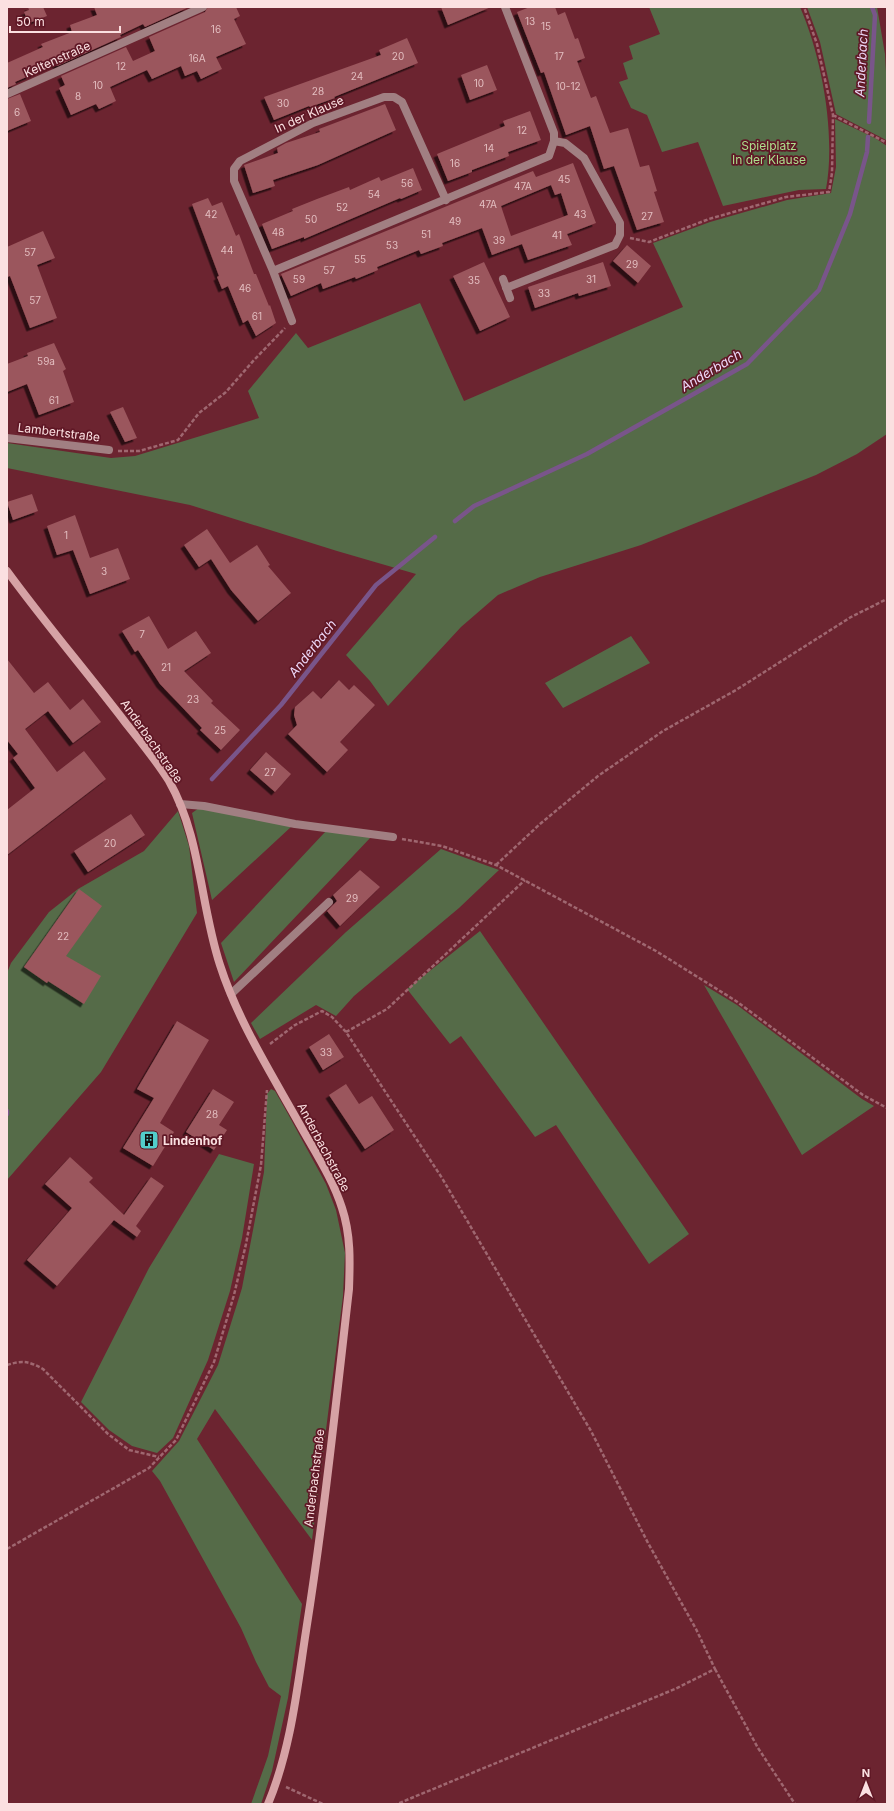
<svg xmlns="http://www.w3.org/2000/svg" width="894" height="1811" viewBox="0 0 894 1811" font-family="Inter,sans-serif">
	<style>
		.green { fill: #556b48 }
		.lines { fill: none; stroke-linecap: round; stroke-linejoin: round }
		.stream { stroke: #79558a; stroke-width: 4.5 }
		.building { fill: #9b565d; fill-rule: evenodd; filter: url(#shadow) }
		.path { stroke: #9f6770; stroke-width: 2.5; stroke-dasharray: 4 2; stroke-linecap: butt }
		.lane { stroke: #a17f82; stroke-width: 8 }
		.street { stroke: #a17f82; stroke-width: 8 }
		.secondary { stroke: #d6a2a5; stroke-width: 8 }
		.labels { text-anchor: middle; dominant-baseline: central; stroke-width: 3.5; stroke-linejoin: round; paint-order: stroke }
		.number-label { font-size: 10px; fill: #e3bec0 }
		.street-label { font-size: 12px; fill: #fbe0e1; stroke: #601826 }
		.park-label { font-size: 12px; fill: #addf8d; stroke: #601826 }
		.poi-label { font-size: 12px; font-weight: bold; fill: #fbe0e1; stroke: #601826; text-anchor: start }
		.water-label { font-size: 13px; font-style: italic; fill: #eed9f9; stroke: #601826 }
	</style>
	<defs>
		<filter id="shadow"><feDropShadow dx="-3.5" dy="3.5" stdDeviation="0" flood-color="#0009"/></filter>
	</defs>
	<rect width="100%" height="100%" fill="#6c2430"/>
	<path class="green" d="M649,7h151c22,50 36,128 26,182l-27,1 -76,16 -25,-64 -36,10 -15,-37 -16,-7 -12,-26 9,-3 -5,-16 10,-4 -4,-13 31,-12z
		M807,7h70l8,47 2,36 -1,50 -50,-26 -16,-72z
		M835,119l40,19 12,8v288l-30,20 -41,21 -175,70 -101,32 -42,18 -37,32 -73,79 -18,-25 -24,-26 70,-81 -79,-23 -147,-46 -183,-37v-25l104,15 24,-2 124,-38 -11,-27 48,-58 12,15 112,-45 44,98 219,-94 -30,-64 57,-21 77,-22 44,-7 5,-26z
		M631,636l19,27 -87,45 -18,-25z
		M199,808l93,18 -80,74 -20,-87z
		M178,811l11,35 8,67 -96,159 -94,108v-207l4,-10 38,-51 29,-23 66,-38z
		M326,831l45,6 -137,145 -13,-39z
		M441,849l58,21 -40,38 -105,88 -18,20 -20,-11 -56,34 -9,-16 95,-91z
		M480,931l209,303 -40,30 -93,-139 -21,12 -74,-101 -11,8 -43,-55z
		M704,985l33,20 125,94 12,7 -72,49z
		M271,1089l4,2 13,23 38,70 10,26 9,43 -2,43 -31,244 -97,-131 -18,30 105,165 -14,94 -16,73 -11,33h-10l17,-48 13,-60 -12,-9 -13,-25 -15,-34 -81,-147 -8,-10 27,-30 39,-76 24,-77 22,-116 3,-78z
		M219,1154l35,10 -12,74 -12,53 -22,69 -35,78 -16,15 -25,-7 -23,-16 -28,-28 68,-134z"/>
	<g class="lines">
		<path class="stream" d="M869,122l6,-107 -3,-8
			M455,521l19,-15 113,-52 160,-90 72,-74 31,-76 17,-62 1,-15
			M212,779l69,-74 95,-120 59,-48
			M7,1111v3"/>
	</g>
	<path class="building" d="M28,7h15l4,9 -18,7 -5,-11 5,-2z
		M94,7h95l-44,20 -2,-3 -23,11 1,2 -64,29 -1,-2 -41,18 1,2 -9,4v-25l36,-16 -2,-3 31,-12 -2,-7 27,-10z
		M208,7h28l4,9 -6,3 12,25 -30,13 6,12 -21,10 -4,-8 -12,5 -4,-10 -29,13 -5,-9 -37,17 6,14 -17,8 -3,-5 -25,11 -12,-27 6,-3 -4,-9 65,-29 7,14 22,-10 -6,-14 56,-25z
		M441,7h50l-43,18z
		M530,7h25l3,8 7,-3 10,27 3,-1 7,20 -8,3 14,37 5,-2 14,37 18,-5 12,39 9,-2 8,26 -3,1 10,30 -27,8 -23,-64 -10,3 -14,-43 -24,9 -22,-63 -3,1 -24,-61z
		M407,38l11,25 -84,34 1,1 -25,9 -1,-1 -35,14 -10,-23 117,-42 -2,-5z
		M487,65l10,25 -27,10 -9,-25z
		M20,94l11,27 -24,10v-32z
		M385,104l11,26 -78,35 -45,15 2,6 -22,7 -9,-28 34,-12 -1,-5 9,-5 34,-11 -1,-3z
		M530,111l11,29 -33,12 1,4 -37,14v2l-24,9 -11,-27 68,-28 -2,-5z
		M573,163l23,60 -29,11 5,11 -44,15 -6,-16 -30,11 -10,-27 -40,15 1,3 -22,8 -2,-4 -42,17 1,3 -22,9 -1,-2 -32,12 -2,-6 -30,13 -10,-22 252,-103 3,6zM551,185l4,10 6,-2 7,22 -57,21 -10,-30z
		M413,168l9,22 -21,9 -1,-1 -96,41v-2l-32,12 -10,-25 31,-13 -1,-2 25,-10 32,-12 1,3 29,-13 2,4z
		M208,198l4,8 10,-4 14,34 3,-2 15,40h2l13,32 1,-1 6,18 -20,13 -8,-16 -5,3 -15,-37 -6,3 -5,-12 2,-1 -27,-72z
		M43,231l12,27 -18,7 20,53 -27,10 -20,-52 -3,1v-30z
		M627,245l24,21 -13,17 -25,-22z
		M484,262l26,55 -30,14 -27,-55z
		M603,262l8,24 -32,10 -1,-3 -43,15 -7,-21z
		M54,343l12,26 -3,2 11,31 -35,13 -12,-31 -20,8v-28l21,-8 -1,-3z
		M123,407l14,31 -12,4 -15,-30z
		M32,494l6,17 -25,9 -6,-18z
		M75,515l15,43 28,-10 12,31 -40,15 -17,-44 -16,5 -10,-29z
		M207,529l23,34 27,-18 13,20 -2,1 23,27 -33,28 -27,-31 -20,-31 -12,8 -15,-22z
		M149,616l19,33 28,-18 15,22 -27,18 29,30 -2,2 29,27 -19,20 -21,-20 2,-2 -42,-44 -22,-34 -3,2 -13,-21z
		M7,659l27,34 14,-11 22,28 13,-11 18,23 -28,21 -25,-32 -23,18 32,43 27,-21 22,28 -99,76v-45l28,-22 -22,-30 5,-4 -11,-14z
		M339,680l10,10 5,-5 21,20 -35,37 8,8 -21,22 -39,-38 9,-9 -3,-10 1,-8 18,-16 8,8z
		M266,752l25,22 -16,18 -25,-22z
		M131,814l14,21 -57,37 -14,-21z
		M360,870l20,17 -40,39 -13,-15 10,-10 -4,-6z
		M79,889l23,17 -36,50 35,20 -17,28 -36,-23 -1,2 -23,-16z
		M177,1021l32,19 -49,83 14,9 -21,34 -30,-18 31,-50 -17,-9z
		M329,1034l15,23 -21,13 -14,-23z
		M346,1084l13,20 13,-8 22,34 -29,19 -36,-54z
		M213,1089l21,13 -15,23 8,5 -13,20 -28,-18z
		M70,1157l23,21 -4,4 35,33 27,-38 13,9 -28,40 5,5 -4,6 -23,-17 -57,66 -30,-26 45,-52 -27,-24z"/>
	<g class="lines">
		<path class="path" d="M833,115l54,28
			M630,238l19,4 60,-23 77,-22 43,-5 3,-19 1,-58 -16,-71 -13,-37
			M118,451h21l39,-11 21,-27 27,-21 28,-32 31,-32
			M402,839l40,7 54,19 160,86 80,50 127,94 24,13
			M496,865l44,-41 58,-48 65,-45 73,-41 115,-73 36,-18
			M346,1032l41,-23 138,-129
			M270,1044l25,-19 27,-14 10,6 14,15 96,146 149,253 57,112 48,86 19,40 -40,20 -278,115
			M7,1365c16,-5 21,-4 36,4l65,65 21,16 30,7
			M7,1549l142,-81 27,-28 38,-78 20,-67 12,-51 15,-79 6,-75
			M715,1669l43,79 37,56
			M286,1787l37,17"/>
		<path class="lane" d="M180,804l24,2 91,18 98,13
			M231,994l98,-92"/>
		<path class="street" d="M7,94l196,-87
			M273,271l276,-115 5,-15v-8l-49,-126
			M503,279l7,19
			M506,288l109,-43 5,-10v-12l-36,-65 -19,-15 -11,-2
			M292,321l-19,-50 -39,-90v-12l6,-8 73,-38 71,-26h10l8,5 44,98
			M7,438l102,12"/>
		<path class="secondary" d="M7,571c38,52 79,100 118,151 15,19 31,38 44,59 32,56 31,123 51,184 18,56 51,108 80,160 15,27 33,54 42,83 9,27 8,54 7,81 -13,114 -25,228 -43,342 -9,58 -15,118 -38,173"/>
	</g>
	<defs>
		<symbol id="building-square" viewBox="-11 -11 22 22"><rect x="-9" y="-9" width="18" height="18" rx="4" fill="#52cdcb" stroke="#601826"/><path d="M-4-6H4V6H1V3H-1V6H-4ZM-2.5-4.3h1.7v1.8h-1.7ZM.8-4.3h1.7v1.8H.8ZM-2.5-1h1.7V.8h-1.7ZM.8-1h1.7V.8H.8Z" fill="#111"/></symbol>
	</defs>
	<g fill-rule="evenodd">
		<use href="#building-square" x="138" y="1129" width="22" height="22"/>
	</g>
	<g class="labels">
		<g class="number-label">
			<text x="530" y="21">13</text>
			<text x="546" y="26">15</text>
			<text x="216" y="29">16</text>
			<text x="398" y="56">20</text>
			<text x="559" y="56">17</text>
			<text x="197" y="58">16A</text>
			<text x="121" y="66">12</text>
			<text x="357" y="76">24</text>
			<text x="479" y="83">10</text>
			<text x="98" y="85">10</text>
			<text x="568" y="86">10-12</text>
			<text x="318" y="91">28</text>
			<text x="78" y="96">8</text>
			<text x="283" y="103">30</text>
			<text x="17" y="112">6</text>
			<text x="522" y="130">12</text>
			<text x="489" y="148">14</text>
			<text x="455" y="163">16</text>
			<text x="564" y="179">45</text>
			<text x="407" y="183">56</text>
			<text x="523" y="186">47A</text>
			<text x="374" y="194">54</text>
			<text x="488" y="204">47A</text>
			<text x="342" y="207">52</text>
			<text x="211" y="214">42</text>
			<text x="580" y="214">43</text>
			<text x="647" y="216">27</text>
			<text x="311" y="219">50</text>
			<text x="455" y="221">49</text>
			<text x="278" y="232">48</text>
			<text x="426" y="234">51</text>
			<text x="557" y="235">41</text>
			<text x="499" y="240">39</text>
			<text x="392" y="245">53</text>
			<text x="227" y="250">44</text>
			<text x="30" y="252">57</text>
			<text x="360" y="259">55</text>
			<text x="632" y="264">29</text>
			<text x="329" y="270">57</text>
			<text x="299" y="279">59</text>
			<text x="591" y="279">31</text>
			<text x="474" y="280">35</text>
			<text x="245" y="288">46</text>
			<text x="544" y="293">33</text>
			<text x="35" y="300">57</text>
			<text x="257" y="316">61</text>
			<text x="46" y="361">59a</text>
			<text x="54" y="400">61</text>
			<text x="66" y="535">1</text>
			<text x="104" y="571">3</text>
			<text x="142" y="634">7</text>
			<text x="166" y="667">21</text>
			<text x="193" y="699">23</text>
			<text x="220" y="730">25</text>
			<text x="270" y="772">27</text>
			<text x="110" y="843">20</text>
			<text x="352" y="898">29</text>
			<text x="63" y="936">22</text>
			<text x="326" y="1052">33</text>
			<text x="212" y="1114">28</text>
		</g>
		<g class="street-label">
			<text transform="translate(57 59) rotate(-24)">Keltenstraße</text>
			<text transform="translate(309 114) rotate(-24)">In der Klause</text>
			<text transform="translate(59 432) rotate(7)">Lambertstraße</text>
			<text transform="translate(152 741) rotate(55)">Anderbachstraße</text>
			<text transform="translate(324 1147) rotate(62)">Anderbachstraße</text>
			<text transform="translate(314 1478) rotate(-83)">Anderbachstraße</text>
		</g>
		<g class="park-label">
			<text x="769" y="145">Spielplatz<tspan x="769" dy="14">In der Klause</tspan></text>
		</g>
		<g class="poi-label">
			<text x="163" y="1140">Lindenhof</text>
		</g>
		<g class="water-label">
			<text transform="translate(861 63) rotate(-87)">Anderbach</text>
			<text transform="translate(711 370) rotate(-31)">Anderbach</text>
			<text transform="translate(312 648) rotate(-52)">Anderbach</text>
		</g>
	</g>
	<rect width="894" height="1811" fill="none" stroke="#fbe0e1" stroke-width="16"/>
	<g transform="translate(866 1783)" stroke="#601826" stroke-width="3" paint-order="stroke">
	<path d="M0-3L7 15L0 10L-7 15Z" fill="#fbe0e1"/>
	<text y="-6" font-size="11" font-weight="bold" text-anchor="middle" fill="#fbe0e1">N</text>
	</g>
	<path d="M10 26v6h110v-6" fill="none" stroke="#fbe0e1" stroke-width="2"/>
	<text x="16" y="26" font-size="12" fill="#fbe0e1" stroke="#601826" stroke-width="3" paint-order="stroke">50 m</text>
</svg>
